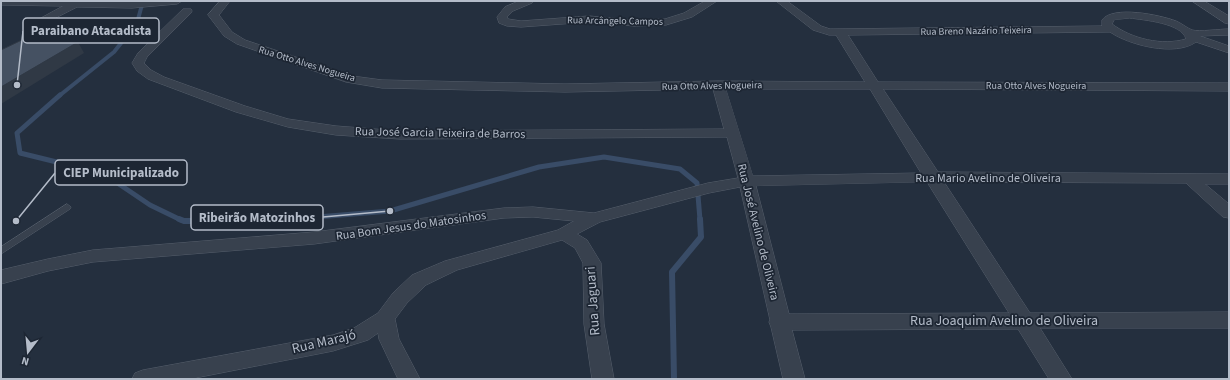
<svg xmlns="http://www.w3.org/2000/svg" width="1230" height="380" viewBox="0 0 1230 380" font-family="'Source Sans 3',sans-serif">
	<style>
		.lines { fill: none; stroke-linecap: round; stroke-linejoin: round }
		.stream-far2 { stroke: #394c67; stroke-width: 4 }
		.stream-far1 { stroke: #394c67; stroke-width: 5 }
		.stream { stroke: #394c67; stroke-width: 6 }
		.service-casing { stroke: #565f6c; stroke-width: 1 }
		.minor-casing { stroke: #565f6c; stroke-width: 1 }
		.service { fill: #38414e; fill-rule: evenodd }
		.minor { fill: #38414e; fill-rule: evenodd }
		.shaded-wall { fill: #303945 }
		.building { fill: #455162; stroke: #303945 }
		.labels { text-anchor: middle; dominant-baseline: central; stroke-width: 3.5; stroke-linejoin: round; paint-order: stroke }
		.far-street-label { font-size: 10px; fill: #b4bcc9; stroke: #1d2633 }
		.street-label { font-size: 12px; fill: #b4bcc9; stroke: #1d2633 }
		.near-street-label { font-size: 14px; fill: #b4bcc9; stroke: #1d2633 }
		.leader { fill: none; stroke: #b4bcc9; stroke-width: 1.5 }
		.callout-dot { fill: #b4bcc9; stroke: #1d2633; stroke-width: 1.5 }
		.callout { fill: #1d2633; stroke: #b4bcc9; stroke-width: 1.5 }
		.callout-label { font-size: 13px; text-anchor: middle; font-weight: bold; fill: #b4bcc9 }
	</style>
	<rect width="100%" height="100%" fill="#242f3e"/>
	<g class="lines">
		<path class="stream-far2" d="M59,96l55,-44 23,-29 6,-22"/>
		<path class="stream-far1" d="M60,95l-43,38 3,20 57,14 33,11 40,27 31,15
			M281,220l109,-9 149,-44 65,-10 76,12 17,14 3,37"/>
		<path class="stream" d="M179,219l5,2h78l32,-2
			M674,379l-2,-107 29,-35 -1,-18"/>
		<defs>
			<path id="service" d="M67,204l4,3 -1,2 -69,45v-7z"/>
			<path id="minor" d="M1,1h181l-5,3 -45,4 -55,-1 -45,23 -4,-1 -1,-2 1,-2 35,-19 -62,-1z
				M220,1h10l-11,14 13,17 13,8 107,36 30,4 183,4 153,-3 147,1 -29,-47h-7l-16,-5 -37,-29h11l34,25 9,3 272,-3v-6c11,-15 58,-5 74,1 5,2 11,7 16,9 7,2 28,-1 37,-1v6l-29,1 29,10v7l-33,-11c-21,15 -67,3 -86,-10l-262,3 30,47 351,1v8l-346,-2 55,83 291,2v10h-24l24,20v14l-6,-1 -37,-34 -242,-1 86,131 199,-1v16h-189l32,51h-23l-31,-50 -226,1 13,49h-22l-12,-52 -2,-5 1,-2 -30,-133 -31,6 -109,29 -23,12 10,6 14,23 3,61 10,55h-22l-8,-55 -1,-61 -8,-15 -13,-8 -105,30 -31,15 -19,18 -12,16 4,20 21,40h-22l-19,-40 -1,-6 -10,7 -35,11 -143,28h-58l3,-6 8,-3 190,-35 21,-7 24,-15 15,-20 19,-18 33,-14 113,-31 16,-9 -41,-4 -29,1 -190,26 -221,18 -45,9 -47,13v-14l47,-11 45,-9 221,-18 190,-24 29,-1 61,6 114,-30 30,-5 -11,-41 -327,2 -64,-4 -48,-8 -52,-15 -88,-33 -11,-8 -5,-8 6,-10 45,-44h8l1,2 -1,2 -44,44 -3,6 7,7 13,7 81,29 43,13 48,7 64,5 324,-2 -11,-40 -148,3 -183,-4 -36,-6 -109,-38 -13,-8 -16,-21zM1130,18c14,2 52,5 56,21 -24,7 -54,0 -74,-15l2,-4zM726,89h144l51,84 -168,3zM927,182l82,131 -220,1 -33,-128z
				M519,1h14l-1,2 -19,8 -6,6 1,2 13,2 68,-5 45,4 31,-1 19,-6 21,-12h12l-25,16 -26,8 -32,1 -45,-4 -68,5 -14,-1 -8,-3 -2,-6 8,-10z
				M1192,1h12l25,15v8l-4,-1z"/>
		</defs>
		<use href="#service" class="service-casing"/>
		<use href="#minor" class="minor-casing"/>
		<use href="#service" class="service"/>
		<use href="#minor" class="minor"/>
	</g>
	<path class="shaded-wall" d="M78,42l6,11 -83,51v-17z"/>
	<path class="building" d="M28,37l50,5 -77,45v-37z"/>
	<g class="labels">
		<g class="far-street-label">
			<text transform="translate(615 21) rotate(1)">Rua Arcângelo Campos</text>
			<text transform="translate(976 31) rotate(-1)">Rua Breno Nazário Teixeira</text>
			<text transform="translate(307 64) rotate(17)">Rua Otto Alves Nogueira</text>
			<text transform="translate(712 86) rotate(-1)">Rua Otto Alves Nogueira</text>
			<text x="1036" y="86">Rua Otto Alves Nogueira</text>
		</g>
		<g class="street-label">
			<text transform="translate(440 133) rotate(1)">Rua José Garcia Teixeira de Barros</text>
			<text x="988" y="178">Rua Mario Avelino de Oliveira</text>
			<text transform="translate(411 226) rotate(-8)">Rua Bom Jesus do Matosinhos</text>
			<text transform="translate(758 232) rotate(76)">Rua José Avelino de Oliveira</text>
		</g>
		<g class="near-street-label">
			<text transform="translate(593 301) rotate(-94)">Rua Jaguari</text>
			<text x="1004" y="321">Rua Joaquim Avelino de Oliveira</text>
			<text transform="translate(324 342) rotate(-13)">Rua Marajó</text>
		</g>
	</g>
	<path class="leader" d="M17 85L23 31M16 221L55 173M390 211L323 217"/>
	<g class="callout-dot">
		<circle cx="17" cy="85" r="4"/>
		<circle cx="16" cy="221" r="4"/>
		<circle cx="390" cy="211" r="4"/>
	</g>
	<g class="callout">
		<rect x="23" y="18" width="136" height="25" rx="4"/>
		<rect x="55" y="160" width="132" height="25" rx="4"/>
		<rect x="191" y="205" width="132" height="25" rx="4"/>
	</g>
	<g class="callout-label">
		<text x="91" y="35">Paraibano Atacadista</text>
		<text x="121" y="177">CIEP Municipalizado</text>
		<text x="257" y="222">Ribeirão Matozinhos</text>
	</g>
	<rect width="1230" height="380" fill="none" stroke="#b4bcc9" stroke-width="4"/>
	<g transform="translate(28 352) rotate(196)" stroke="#1d2633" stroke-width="3" paint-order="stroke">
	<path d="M0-3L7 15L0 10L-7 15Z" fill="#b4bcc9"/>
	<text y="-6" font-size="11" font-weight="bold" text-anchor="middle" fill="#b4bcc9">N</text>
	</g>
</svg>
